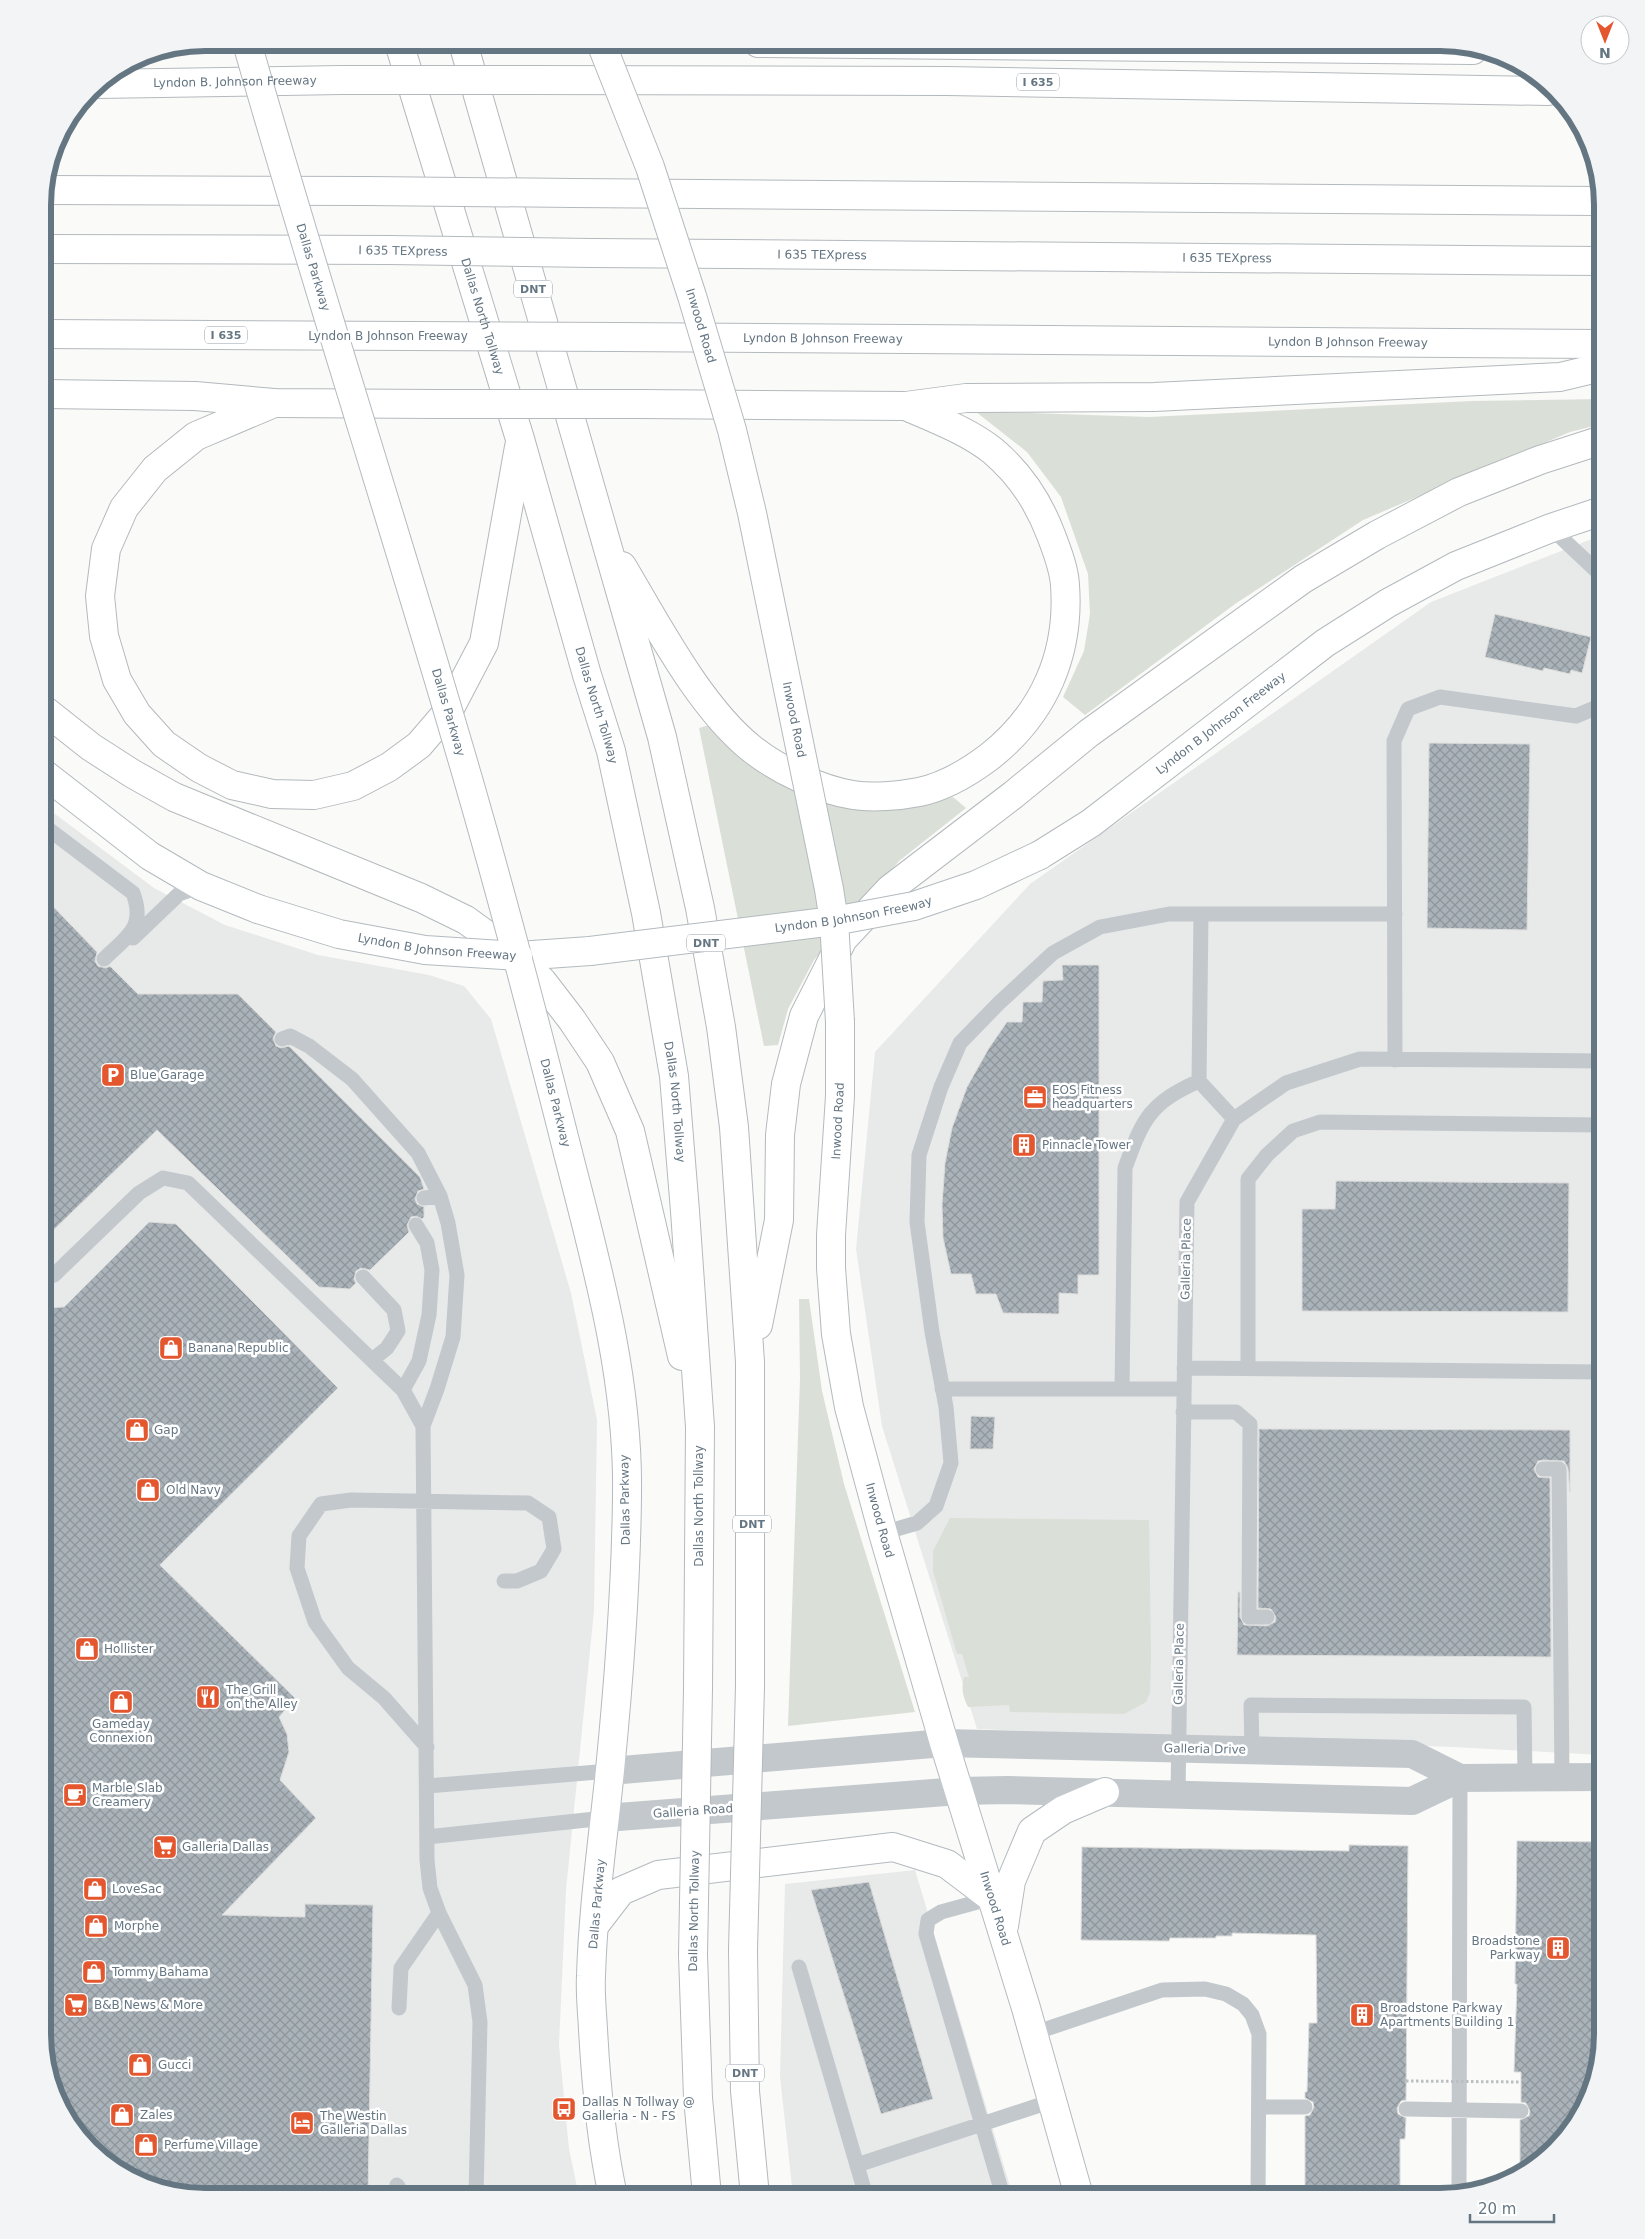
<svg xmlns="http://www.w3.org/2000/svg" width="1645" height="2239" viewBox="0 0 1645 2239" font-family="'DejaVu Sans',sans-serif">
	<style>
		.built { fill: #e8e9e9 }
		.green { fill: #dadfd7 }
		.building { fill: url(#building-cross-hatch); stroke: #dcdcda }
		.lines { fill: none; stroke-linecap: round; stroke-linejoin: round }
		.secondary-casing { stroke: #b3babf; stroke-width: 30 }
		.motorway-casing { stroke: #b4b9bd; stroke-width: 30 }
		.service { stroke: #c3c8cc; stroke-width: 15 }
		.minor { stroke: #c3c8cc; stroke-width: 28 }
		.tertiary { stroke: #c3c8cc; stroke-width: 28 }
		.secondary { stroke: #fff; stroke-width: 28 }
		.motorway { stroke: #fff; stroke-width: 28 }
		.secondary-bridge-casing { stroke: #b3babf; stroke-width: 30; stroke-linecap: butt }
		.motorway-bridge-casing { stroke: #b4b9bd; stroke-width: 30; stroke-linecap: butt }
		.path-bridge { stroke: #bbbfc2; stroke-width: 3; stroke-dasharray: 2.5 2.5; stroke-linecap: butt }
		.secondary-bridge { stroke: #fff; stroke-width: 28 }
		.motorway-bridge { stroke: #fff; stroke-width: 28 }
		.labels { text-anchor: middle; dominant-baseline: central; stroke-width: 5; stroke-linejoin: round; paint-order: stroke }
		.shield { fill: #fff; stroke: #939fa8; stroke-width: 1 }
		.shield-label { font-size: 11px; font-weight: bold; fill: #657683 }
		.street-label { font-size: 12px; fill: #657683; stroke: #fff }
		.poi-label { font-size: 12px; fill: #657683; stroke: #fff; text-anchor: start }
		.rim { fill: none; stroke: #657683; stroke-width: 6 }
	</style>
	<defs>
		<pattern id="building-cross-hatch" width="8" height="8" patternUnits="userSpaceOnUse" patternTransform="scale(1.25)"><rect width="8" height="8" fill="#aab3b9"/><path d="M0 0l8 8M0 8l8-8" fill="none" stroke="#8e969c"/></pattern>
	</defs>
	<rect width="100%" height="100%" fill="#fafaf8"/>
	<path class="built" d="M1602,535v1220l-149,-8 -476,-18 -95,-303 -26,-177 19,-197 155,-168 401,-282z
		M43,805l111,83 71,37 93,30 111,20 35,11 27,33 80,274 26,127 -3,190 -28,280 -7,155 10,104 10,47h-384l-71,-21 -81,-142z
		M915,1870l98,326h-220l-13,-120 5,-192z"/>
	<path class="green" d="M1602,399v25l-32,8 -207,88 -128,84 -150,111 -22,-18 21,-46 6,-37 -2,-40 -27,-77 -34,-45 -52,-41 174,6 323,-16z
		M709,725l52,49 27,13 72,23 63,-5 30,-8 13,11 -67,53 -85,99 -26,49 -10,36 -14,1 -65,-318z
		M799,1299h10l13,92 22,93 71,228 -127,14 12,-347z
		M950,1518l199,2 2,137 -1,36 -4,9 -22,12 -114,-2 -1,-7 -41,2c-5,-11 -7,-17 -4,-30h5l-7,-23h-5l-24,-83v-20z"/>
	<path class="building" d="M1495,614l96,23 -9,36 -11,-3 -1,4 -26,-6 -1,3 -58,-14z
		M1429,743l101,1 -3,186 -100,-2z
		M43,896l54,56 -2,9 3,5 8,2 4,-2 28,28h100l38,38 -3,6 3,8 5,2 8,-2 131,131 4,12 -6,2 -3,8 2,5 7,3v10l-2,2 -6,-3 -5,1 -4,8 2,7 -39,38 -9,-2 -5,3 -2,8 2,4 -6,6 -31,-2 -162,-157 -114,110z
		M1062,965h37v310h-21v19l-19,-1v21l-56,-1 -7,-19h-20l-5,-20h-20l-8,-36 -1,-33 3,-42 7,-35 15,-41 22,-39 18,-26h15l1,-20h19l1,-21 20,-1z
		M1336,1181l233,2 -1,129 -266,-1v-102h33z
		M149,1222l27,2 162,164 -178,177 135,133 -16,19 8,17 2,18 -9,28 36,38 -94,97 83,2v-13l68,1 -5,291h-173l-71,-21 -60,-60 -22,-81 1,-726 21,-1z
		M971,1416l24,1 -2,32h-23z
		M1259,1429l311,1v62l-2,-24 -4,-7 -21,-1 -5,1 -4,8 4,8 12,1 1,179 -314,-2 1,-63h2v25l4,8 23,1 8,-4 1,-5 -5,-8 -13,-1z
		M1517,1841l85,1v192l-21,81 -61,60v-55l9,-4 1,-5 -4,-8 -5,-1v-30h-7l3,-88h-2z
		M1349,1845l59,1 -2,254 -5,1 -4,7 1,6 8,4 -1,21h-5v57h-95v-80l5,-1 4,-8 -1,-5 -8,-4v-6h2l2,-69h8l-1,-88 -84,-2v3h-16v2h-46l-1,3 -88,-1 1,-93 267,4z
		M869,1882l64,217 -52,15 -70,-224z"/>
	<g class="lines">
		<defs>
			<g id="secondary">
				<path d="M43,773l107,83 51,30 57,23"/>
				<path id="s1" d="M1040,855l51,-32 234,-180 63,-40 68,-37 95,-38 51,-17"/>
				<path d="M518,956l72,-5"/>
				<path id="s2" d="M840,1022v74l-9,139v33l5,66 13,73 34,126 61,210 82,265 53,188"/>
				<path d="M568,1153c29,113 61,226 59,343 -1,92 -8,183 -17,274 -7,69 -17,137 -19,206 -1,17 1,35 2,53 3,56 8,112 20,167"/>
				<path d="M594,1926l27,-35 37,-16 235,-28 54,17 45,34"/>
				<path d="M1004,1926l7,-45 21,-50 31,-21 42,-18"/>
			</g>
			<g id="motorway">
				<path id="s3" d="M399,43l121,396 67,236 24,76 35,162 28,163 11,135 15,216 -2,262"/>
				<path d="M463,43l199,694 38,171 21,119 13,100 16,235v324"/>
				<path d="M758,43l715,7"/>
				<path d="M527,80l420,1 601,10"/>
				<path id="s4" d="M97,84l244,-4"/>
				<path d="M44,190l324,1"/>
				<path d="M574,193l1027,8"/>
				<path d="M43,249l346,1"/>
				<path id="s5" d="M591,253l1011,8"/>
				<path d="M43,334l367,2"/>
				<path id="s6" d="M618,337l984,7"/>
				<path d="M43,394l152,2 79,7 162,1"/>
				<path d="M274,403l-78,33 -41,33 -31,39 -18,41 -6,47 4,40 13,44 20,34 27,30 35,24 33,17 40,9 42,1 39,-9 36,-19 30,-22 30,-35 35,-67 35,-196"/>
				<path d="M640,404l266,2 60,-8 188,-1 406,-20 42,-10"/>
				<path d="M622,566c34,57 78,142 130,183 25,20 68,41 101,46 19,3 46,1 66,-3 25,-5 50,-20 70,-35 55,-43 81,-103 76,-172 -1,-17 -8,-34 -14,-50 -12,-32 -32,-62 -58,-84 -25,-20 -58,-32 -87,-45"/>
				<path d="M43,709l48,38 42,27 41,23 247,101 45,22 48,35 28,26 30,39 28,42 30,69 52,225"/>
				<path d="M758,1325l21,-105 1,-85 6,-51 18,-68 39,-77 47,-50 123,-94 76,-62 214,-154 74,-44 82,-43 81,-32 62,-20"/>
				<path d="M743,1950l2,141 10,105"/>
				<path d="M693,1955l5,143 9,98"/>
			</g>
		</defs>
		<use href="#secondary" class="secondary-casing"/>
		<use href="#motorway" class="motorway-casing"/>
		<path class="service" d="M1551,528l51,48
			M43,825l90,68c13,35 -6,43 -29,66
			M1201,914l-2,167 35,38
			M133,938l46,-44 22,-8
			M282,1039l8,-3 19,10 43,33 66,74 22,43 8,27 9,52 -4,62 -16,52 -14,37
			M1395,1060l-1,-319 14,-32 32,-12 136,19 26,-11
			M424,1198l16,-2
			M363,1277l31,33 4,21 -11,17 -15,12
			M43,1279l11,-4 85,-82 24,-15 25,5 215,207 20,36 4,434 3,28 9,25 36,72 5,37 -4,174
			M1184,1368l418,4
			M1248,1368v-189l19,-24 26,-24 27,-9 282,3
			M942,1389h241
			M1122,1389l3,-221c18,-50 25,-65 74,-87
			M403,1390l16,-29 10,-46 3,-45 -5,-27 -11,-18
			M1183,1412h53l14,12 -1,193h18
			M1543,1469h16l3,308
			M883,1533l34,-10 19,-17 15,-43 -5,-56 -14,-75 -15,-110 2,-67 22,-68 19,-44 39,-40 54,-50 47,-26 69,-13h226
			M427,1747l-43,-49 -36,-30 -33,-46 -18,-54 2,-32 22,-32 30,-4 177,3 21,14 5,32 -13,22 -24,10h-13
			M1252,1750l-1,-45 273,2 1,70
			M427,1786l183,-15
			M1178,1794l9,-592 47,-83 52,-36 74,-24 242,2
			M427,1837l178,-19
			M992,1898l-51,14 -13,8 -2,14 77,262
			M799,1967l67,229
			M399,2008l2,-40 38,-55
			M1034,2033l128,-43 43,-1 21,5 17,10 9,11 7,19 -1,162
			M1259,2107h46
			M1406,2109l115,2
			M857,2165l195,-64
			M397,2185l7,11
			M1459,2191l1,-413"/>
		<path class="minor" d="M944,1743l468,11 48,24
			M959,1791l49,-1 404,11 48,-23 142,-1"/>
		<path class="tertiary" d="M610,1771l334,-28
			M605,1818l354,-27"/>
		<use href="#secondary" class="secondary"/>
		<use href="#motorway" class="motorway"/>
		<defs>
			<g id="secondary-bridge">
				<path id="s7" d="M247,43c66,232 141,463 209,695 41,138 77,276 112,415"/>
				<path id="s8" d="M601,43l49,124 42,129 40,134 20,83 77,376 5,32 6,101"/>
				<path id="s9" d="M258,909l81,25 86,16 93,6"/>
				<path id="s10" d="M590,951l244,-30 80,-15 62,-21 64,-30"/>
			</g>
			<path id="motorway-bridge" d="M341,80h186
				M368,191l206,2
				M389,250l202,3
				M410,336l208,1
				M436,404h204
				M743,1950l7,-264
				M693,1955l5,-266"/>
		</defs>
		<use href="#secondary-bridge" class="secondary-bridge-casing"/>
		<use href="#motorway-bridge" class="motorway-bridge-casing"/>
		<path class="path-bridge" d="M1406,2081l115,1"/>
		<use href="#secondary-bridge" class="secondary-bridge"/>
		<use href="#motorway-bridge" class="motorway-bridge"/>
	</g>
	<defs>
		<symbol id="parking-square" viewBox="-11 -11 22 22"><rect x="-9" y="-9" width="18" height="18" rx="4" fill="#e4572e" stroke="#fff"/><path d="M-3.5-5.5H1a3.5 3.5 0 0 1 0 7H-1V5.5H-3.5ZM-1-3.4V-.6H.8a1.4 1.4 0 0 0 0-2.8Z" fill="#fff"/></symbol>
		<symbol id="office-square" viewBox="-11 -11 22 22"><rect x="-9" y="-9" width="18" height="18" rx="4" fill="#e4572e" stroke="#fff"/><path d="M-6-3h4V-5.5h4V-3h4V5H-6ZM-1-4.5V-3h2v-1.5ZM-6 0V1H6V0Z" fill="#fff"/></symbol>
		<symbol id="building-square" viewBox="-11 -11 22 22"><rect x="-9" y="-9" width="18" height="18" rx="4" fill="#e4572e" stroke="#fff"/><path d="M-4-6H4V6H1V3H-1V6H-4ZM-2.5-4.3h1.7v1.8h-1.7ZM.8-4.3h1.7v1.8H.8ZM-2.5-1h1.7V.8h-1.7ZM.8-1h1.7V.8H.8Z" fill="#fff"/></symbol>
		<symbol id="shop-square" viewBox="-11 -11 22 22"><rect x="-9" y="-9" width="18" height="18" rx="4" fill="#e4572e" stroke="#fff"/><path d="M-5-2.5h2.3a2.7 3.5 0 0 1 5.4 0H5L5.5 6h-11ZM-1.5-2.5h3a1.5 2.3 0 0 0-3 0Z" fill="#fff"/></symbol>
		<symbol id="restaurant-square" viewBox="-11 -11 22 22"><rect x="-9" y="-9" width="18" height="18" rx="4" fill="#e4572e" stroke="#fff"/><path d="M-5-6h1v4h1v-4h1v4h1v-4h1v5L-1.5 .5V6h-2V.5L-5-1ZM5-6V6H3V1.5H1.5Q1.5-4 5-6Z" fill="#fff"/></symbol>
		<symbol id="cafe-square" viewBox="-11 -11 22 22"><rect x="-9" y="-9" width="18" height="18" rx="4" fill="#e4572e" stroke="#fff"/><path d="M-5.5-4.5H6V0H3Q3 3.5 0 3.5H-2.5Q-5.5 3.5-5.5 0ZM3-3.2v2h1.7v-2ZM-6 4.5H4V6H-6Z" fill="#fff"/></symbol>
		<symbol id="supermarket-square" viewBox="-11 -11 22 22"><rect x="-9" y="-9" width="18" height="18" rx="4" fill="#e4572e" stroke="#fff"/><path d="M-6-5.5h2.5l.6 2H6L4.5 2H-2.5L-4.4-4H-6ZM-1.5 3.2a1.3 1.3 0 1 0 .1 0ZM3 3.2a1.3 1.3 0 1 0 .1 0Z" fill="#fff"/></symbol>
		<symbol id="bus-square" viewBox="-11 -11 22 22"><rect x="-9" y="-9" width="18" height="18" rx="4" fill="#e4572e" stroke="#fff"/><path d="M-5-6H5V4H4V6H2V4H-2V6H-4V4H-5ZM-3.5-4V0h7V-4ZM-3.5 1.2v1.5H-2V1.2ZM2 1.2v1.5H3.5V1.2Z" fill="#fff"/></symbol>
		<symbol id="hotel-square" viewBox="-11 -11 22 22"><rect x="-9" y="-9" width="18" height="18" rx="4" fill="#e4572e" stroke="#fff"/><path d="M-6-4.5h1.5V1H6V5H4.5V3h-9V5H-6ZM-4 0a1.8 1.8 0 1 1 3.6 0ZM.5 0V-2.5h3Q6-2.5 6 0Z" fill="#fff"/></symbol>
	</defs>
	<g fill-rule="evenodd">
		<use href="#parking-square" x="99" y="1061" width="28" height="28"/>
		<use href="#office-square" x="1021" y="1083" width="28" height="28"/>
		<use href="#building-square" x="1010" y="1131" width="28" height="28"/>
		<use href="#shop-square" x="157" y="1334" width="28" height="28"/>
		<use href="#shop-square" x="123" y="1416" width="28" height="28"/>
		<use href="#shop-square" x="134" y="1476" width="28" height="28"/>
		<use href="#shop-square" x="73" y="1635" width="28" height="28"/>
		<use href="#restaurant-square" x="194" y="1683" width="28" height="28"/>
		<use href="#shop-square" x="107" y="1688" width="28" height="28"/>
		<use href="#cafe-square" x="61" y="1781" width="28" height="28"/>
		<use href="#supermarket-square" x="151" y="1833" width="28" height="28"/>
		<use href="#shop-square" x="81" y="1875" width="28" height="28"/>
		<use href="#shop-square" x="82" y="1912" width="28" height="28"/>
		<use href="#building-square" x="1544" y="1934" width="28" height="28"/>
		<use href="#shop-square" x="80" y="1958" width="28" height="28"/>
		<use href="#supermarket-square" x="62" y="1991" width="28" height="28"/>
		<use href="#building-square" x="1348" y="2001" width="28" height="28"/>
		<use href="#shop-square" x="126" y="2051" width="28" height="28"/>
		<use href="#bus-square" x="550" y="2095" width="28" height="28"/>
		<use href="#shop-square" x="108" y="2101" width="28" height="28"/>
		<use href="#hotel-square" x="288" y="2109" width="28" height="28"/>
		<use href="#shop-square" x="132" y="2131" width="28" height="28"/>
	</g>
	<g class="labels">
		<g class="shield">
			<rect x="1017" y="73.5" width="42" height="17" rx="4"/>
			<rect x="514" y="280.5" width="38" height="17" rx="4"/>
			<rect x="205" y="326.5" width="42" height="17" rx="4"/>
			<rect x="687" y="934.5" width="38" height="17" rx="4"/>
			<rect x="733" y="1515.5" width="38" height="17" rx="4"/>
			<rect x="726" y="2064.5" width="38" height="17" rx="4"/>
		</g>
		<g class="shield-label">
			<text x="1038" y="82">I 635</text>
			<text x="533" y="289">DNT</text>
			<text x="226" y="335">I 635</text>
			<text x="706" y="943">DNT</text>
			<text x="752" y="1524">DNT</text>
			<text x="745" y="2073">DNT</text>
		</g>
		<g class="street-label">
			<text stroke="none"><textPath href="#s4" startOffset="138">Lyndon B. Johnson Freeway</textPath></text>
			<text transform="translate(403 251) rotate(1)">I 635 TEXpress</text>
			<text stroke="none"><textPath href="#s5" startOffset="231">I 635 TEXpress</textPath></text>
			<text stroke="none"><textPath href="#s5" startOffset="636">I 635 TEXpress</textPath></text>
			<text stroke="none"><textPath href="#s7" startOffset="234">Dallas Parkway</textPath></text>
			<text stroke="none"><textPath href="#s3" startOffset="286">Dallas North Tollway</textPath></text>
			<text stroke="none"><textPath href="#s8" startOffset="300">Inwood Road</textPath></text>
			<text x="388" y="336">Lyndon B Johnson Freeway</text>
			<text stroke="none"><textPath href="#s6" startOffset="205">Lyndon B Johnson Freeway</textPath></text>
			<text stroke="none"><textPath href="#s6" startOffset="730">Lyndon B Johnson Freeway</textPath></text>
			<text stroke="none"><textPath href="#s3" startOffset="691">Dallas North Tollway</textPath></text>
			<text stroke="none"><textPath href="#s7" startOffset="699">Dallas Parkway</textPath></text>
			<text stroke="none"><textPath href="#s8" startOffset="705">Inwood Road</textPath></text>
			<text stroke="none"><textPath href="#s1" startOffset="224">Lyndon B Johnson Freeway</textPath></text>
			<text stroke="none"><textPath href="#s10" startOffset="266">Lyndon B Johnson Freeway</textPath></text>
			<text stroke="none"><textPath href="#s9" startOffset="184">Lyndon B Johnson Freeway</textPath></text>
			<text stroke="none"><textPath href="#s3" startOffset="1096">Dallas North Tollway</textPath></text>
			<text stroke="none"><textPath href="#s7" startOffset="1104">Dallas Parkway</textPath></text>
			<text transform="translate(838 1121) rotate(-87)">Inwood Road</text>
			<text transform="translate(1186 1259) rotate(-89)">Galleria Place</text>
			<text transform="translate(625 1500) rotate(-91)">Dallas Parkway</text>
			<text transform="translate(699 1506) rotate(-90)">Dallas North Tollway</text>
			<text stroke="none"><textPath href="#s2" startOffset="504">Inwood Road</textPath></text>
			<text transform="translate(1179 1664) rotate(-89)">Galleria Place</text>
			<text transform="translate(1205 1749) rotate(1)">Galleria Drive</text>
			<text transform="translate(693 1811) rotate(-4)">Galleria Road</text>
			<text transform="translate(597 1904) rotate(-85)">Dallas Parkway</text>
			<text stroke="none"><textPath href="#s2" startOffset="909">Inwood Road</textPath></text>
			<text transform="translate(694 1911) rotate(-89)">Dallas North Tollway</text>
		</g>
		<g class="poi-label">
			<text x="130" y="1075">Blue Garage</text>
			<text x="1052" y="1090">EOS Fitness<tspan x="1052" dy="14">headquarters</tspan></text>
			<text x="1042" y="1145">Pinnacle Tower</text>
			<text x="188" y="1348">Banana Republic</text>
			<text x="154" y="1430">Gap</text>
			<text x="166" y="1490">Old Navy</text>
			<text x="104" y="1649">Hollister</text>
			<text x="226" y="1690">The Grill<tspan x="226" dy="14">on the Alley</tspan></text>
			<text x="121" y="1724" text-anchor="middle">Gameday<tspan x="121" dy="14">Connexion</tspan></text>
			<text x="92" y="1788">Marble Slab<tspan x="92" dy="14">Creamery</tspan></text>
			<text x="182" y="1847">Galleria Dallas</text>
			<text x="112" y="1889">LoveSac</text>
			<text x="114" y="1926">Morphe</text>
			<text x="1540" y="1941" text-anchor="end">Broadstone<tspan x="1540" dy="14">Parkway</tspan></text>
			<text x="112" y="1972">Tommy Bahama</text>
			<text x="94" y="2005">B&amp;B News &amp; More</text>
			<text x="1380" y="2008">Broadstone Parkway<tspan x="1380" dy="14">Apartments Building 1</tspan></text>
			<text x="158" y="2065">Gucci</text>
			<text x="582" y="2102">Dallas N Tollway @<tspan x="582" dy="14">Galleria - N - FS</tspan></text>
			<text x="140" y="2115">Zales</text>
			<text x="320" y="2116">The Westin<tspan x="320" dy="14">Galleria Dallas</tspan></text>
			<text x="164" y="2145">Perfume Village</text>
		</g>
	</g>
	<path d="M0 0H1645V2239H0ZM205 51H1440A154 154 0 0 1 1594 205V2034A154 154 0 0 1 1440 2188H205A154 154 0 0 1 51 2034V205A154 154 0 0 1 205 51Z" fill="#f3f4f5" fill-rule="evenodd"/>
	<path class="rim" d="M205 51H1440A154 154 0 0 1 1594 205V2034A154 154 0 0 1 1440 2188H205A154 154 0 0 1 51 2034V205A154 154 0 0 1 205 51Z"/>
	<g transform="translate(1605 40) rotate(180)"><circle r="24" fill="#ffffff" stroke="#c1c8cd"/>
	<path d="M0-4L9 19L0 12L-9 19Z" fill="#e4572e"/>
	<text y="-8" font-size="14" font-weight="bold" text-anchor="middle" fill="#657683">N</text>
	</g>
	<path d="M1470 2214v8h84v-8" fill="none" stroke="#657683" stroke-width="2.5"/>
	<text x="1478" y="2214" font-size="15" fill="#657683" stroke="#ffffff" stroke-width="4" paint-order="stroke">20 m</text>
</svg>
